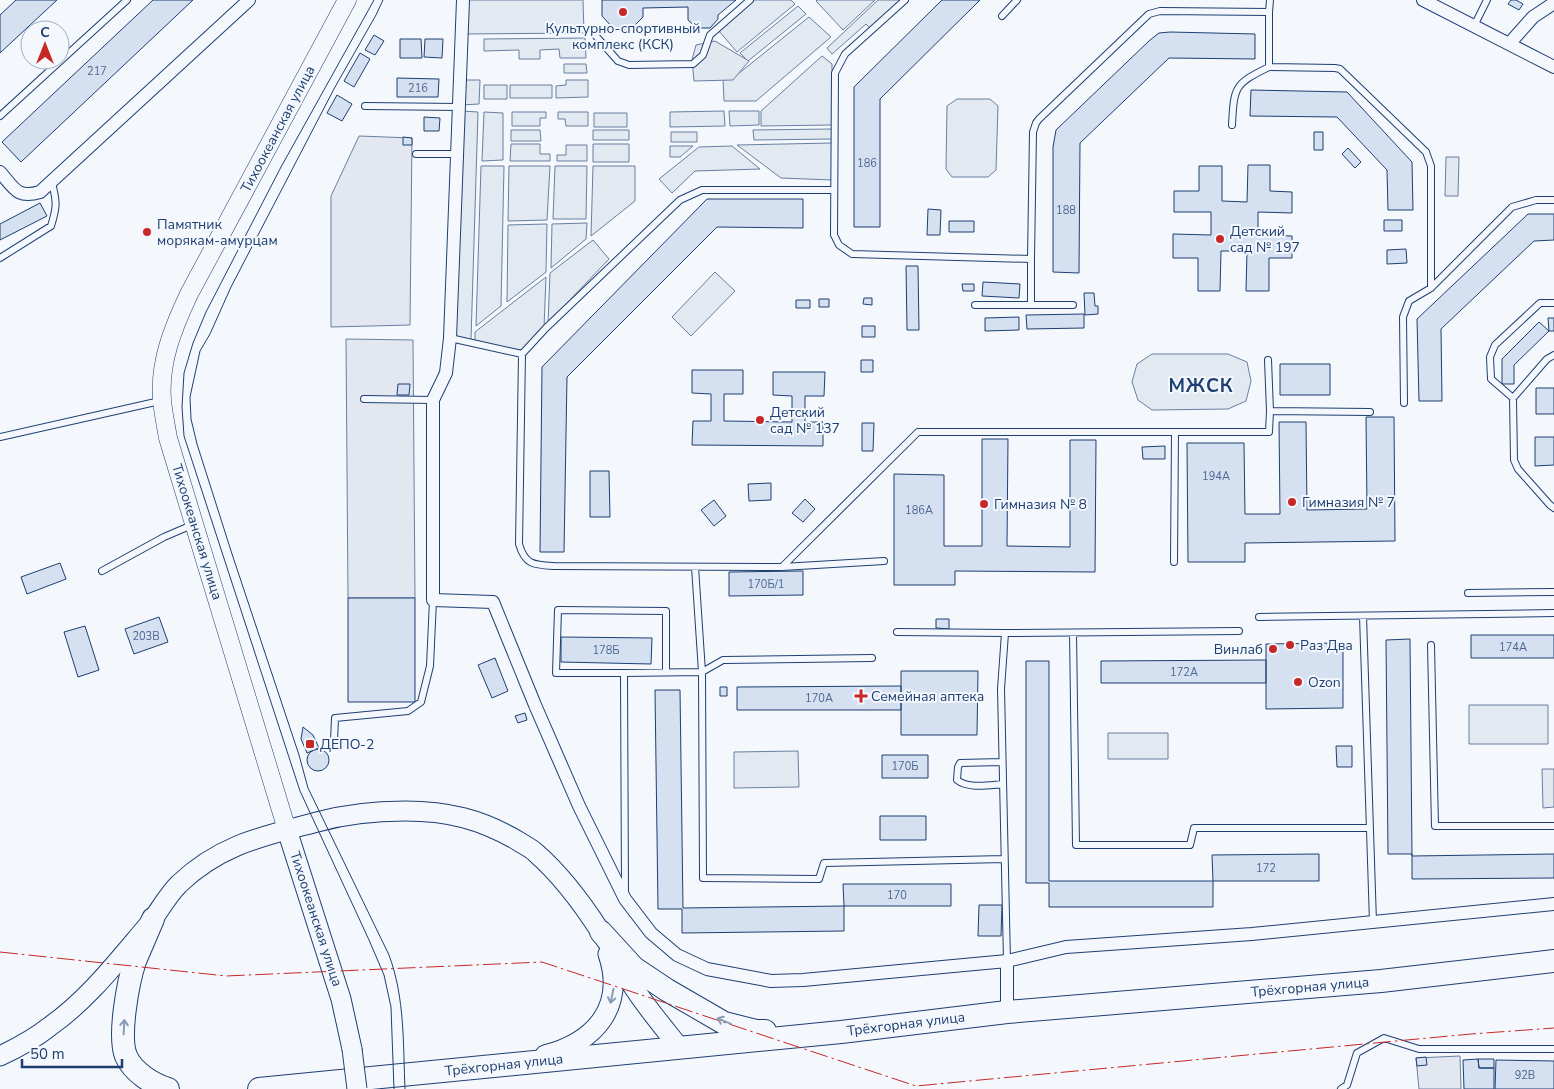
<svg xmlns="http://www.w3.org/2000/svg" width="1554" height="1089" viewBox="0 0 1554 1089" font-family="'Nunito Sans',sans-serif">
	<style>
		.green { fill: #e3e9f0; stroke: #687fa3 }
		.parking { fill: #e3e8f0; stroke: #687fa3 }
		.building { fill: #d5e0f0; stroke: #1d3f73 }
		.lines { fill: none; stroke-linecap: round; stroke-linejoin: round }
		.lane-casing { stroke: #1d3f73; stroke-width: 8 }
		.street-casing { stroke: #1d3f73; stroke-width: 14 }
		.secondary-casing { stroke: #1d3f73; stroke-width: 19 }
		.primary-casing { stroke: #1d3f73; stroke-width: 21 }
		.highway-casing { stroke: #1d3f73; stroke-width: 24 }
		.lane { stroke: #f4f7fb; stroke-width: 6 }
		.street { stroke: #f4f7fb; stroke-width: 12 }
		.secondary { stroke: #f4f7fb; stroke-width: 18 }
		.primary { stroke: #f4f7fb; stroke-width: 19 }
		.highway { stroke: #f4f7fb; stroke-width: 22 }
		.tram { stroke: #1d3f73; stroke-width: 1 }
		.primary-bridge-casing { stroke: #1d3f73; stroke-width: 21; stroke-linecap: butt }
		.primary-bridge { stroke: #f4f7fb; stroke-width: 19 }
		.power { stroke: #c62828; stroke-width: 1; stroke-dasharray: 18 4 2.5 4; stroke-linecap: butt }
		.oneway { stroke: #889bb7 }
		.poi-dot { fill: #c62828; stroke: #f4f7fb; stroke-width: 2 }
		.labels { text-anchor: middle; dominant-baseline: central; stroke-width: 4; stroke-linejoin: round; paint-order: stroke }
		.number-label { font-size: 11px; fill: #4b6792 }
		.poi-label { font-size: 14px; fill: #1d3f73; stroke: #f4f7fb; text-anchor: start }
		.street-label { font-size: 14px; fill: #1d3f73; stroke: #f4f7fb }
		.district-label { font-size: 19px; font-weight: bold; letter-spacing: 1px; fill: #1d3f73; stroke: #f4f7fb }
	</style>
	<rect width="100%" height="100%" fill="#f4f7fb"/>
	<path class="green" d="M466,0h117l1,33 -120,1z
		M753,0h38l4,4 -58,48 -19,-22z
		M817,0h58l-32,30 -27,-29z
		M878,0h23l-31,28 -4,-4 -34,30 -5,-6z
		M798,6l8,8 -58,47 -8,-8z
		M809,17l22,20 -75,64h-32l-1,-22 10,-1z
		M585,38l1,20h-26l-1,-9 -19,1v9h-21v-9l-35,1v-12z
		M822,56l10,8v61l-71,1v-15z
		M564,64h22l1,9h-23z
		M462,80h18l-1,24 -18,1z
		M566,80h22v17l-32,1v-12l10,-1z
		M484,85h23v14h-23z
		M510,85h42v13h-42z
		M957,99h33l8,7 -2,64 -8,7h-36l-6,-8 1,-63z
		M461,111l17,1 -7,228 -18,-4z
		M724,111l1,15 -55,1v-15z
		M729,111h30v14l-29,1z
		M484,112l19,1v47l-21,1z
		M512,112h34v6h-6v8h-28z
		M558,112h30v14h-22l-1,-7h-7z
		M594,113h33v14h-33z
		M832,129v10l-78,1 -1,-10z
		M511,130h29l1,11h-30z
		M629,130v10h-36v-10z
		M671,132h26v10h-26z
		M832,143v37l-51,-2 -44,-33z
		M511,144h29v10h10v7h-40z
		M593,144h36v18h-36z
		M566,145h21v16h-30v-6h9z
		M670,146h23l-13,11h-10z
		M732,146l28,23 -65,2 -23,22 -13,-14 40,-32z
		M481,166h23l-3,140 -25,20z
		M509,166h41l-3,54 -39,1z
		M555,166h32l-1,53h-33z
		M593,166h42v35l-44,35z
		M587,223l-1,16 -35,29 1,-44z
		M547,224l-1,48 -39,30 1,-77z
		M593,240l16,19 -61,64 2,-50z
		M715,272l20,19 -44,45 -19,-19z
		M546,277l-2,51 -23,24 -46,-10v-10z
		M1152,354h76l19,8 4,19 -5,20 -18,8 -76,1 -14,-10 -6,-18 5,-18z
		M1469,705h79v39h-79z
		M1108,733h60v26h-60z
		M798,751l1,36 -65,1v-36z"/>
	<path class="parking" d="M715,41l34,20 -16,19 -39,1 -2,-21 4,-15z
		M359,136l53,2 -2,187 -79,2v-131z
		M1446,157h13l-1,39h-13z
		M346,339l67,1 2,258h-67z
		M1542,769h12v38l-11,1z
		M1460,1056l1,33h-42l-3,-31z"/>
	<path class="building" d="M16,0h41l-57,53v-38z
		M153,0h40l-172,162 -19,-20z
		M602,0h134l-18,15v4l-8,9h-13l-9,-8v-13l-45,1v9l-12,12h-17l-12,-13z
		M942,0h38l-100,99v128h-26v-140z
		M1511,0h5l7,4 -4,6 -11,-6z
		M1170,32l85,2v25l-86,-1 -89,85 -1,130 -26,-1v-125l3,-17 94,-90 9,-7z
		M374,35l10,6 -9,14 -10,-5z
		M400,39h21l1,19h-22z
		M425,39h18l-1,19 -18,-1z
		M360,53l10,6 -16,28 -10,-6z
		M397,78l42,1 -1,18h-41z
		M1251,90l96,2 65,70 1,48h-25l-1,-40 -50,-53 -87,-1z
		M337,95l15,9 -10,17 -15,-8z
		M424,117l16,1 -1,13h-15z
		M1314,132h9v18h-9z
		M403,137l9,1v7h-9z
		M1348,148l13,14 -6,6 -13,-14z
		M1248,165h22v26l22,1v21l-34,-1v23l34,1v22h-23v33h-23l1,-40h-26l-1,40h-22v-33h-25v-24l38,1v-23h-37v-21h25v-25h23v35l25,1z
		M707,199h96v29l-86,-1 -150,150 -3,175h-24l2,-185z
		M40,203l7,13 -47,24v-16z
		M928,209l13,1 -1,25h-13z
		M1528,214h26v26l-20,1 -93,88 1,72h-23l-2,-82z
		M1384,220h18v11h-18z
		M949,221h25v11h-25z
		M1406,249l1,14 -20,1v-14z
		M906,266h12l1,64h-12z
		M983,282l37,2 -1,14 -37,-2z
		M962,284h12v7h-11z
		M1084,293h10l1,13h3v8l-13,1z
		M864,298h8v7l-9,-1z
		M819,299h10v8h-10z
		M796,300h14v8h-14z
		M1084,314v14l-57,1 -1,-14z
		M1019,317v13l-34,1v-13z
		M1548,318h6v13h-5z
		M1539,322l10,9 -35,34v19h-12v-25z
		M862,326h13v11h-13z
		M861,360h12v12h-12z
		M1280,364h50v31h-50z
		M692,370h51v24h-19v27l68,1v-26l-19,-1v-23h52l-1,24h-19v26h18v24l-131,-1 1,-24h18v-27l-19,-1z
		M398,384h12l-1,11h-12z
		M1536,388h18v26h-18z
		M1366,417h28l1,124 -150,2v19h-57l-1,-119h57l1,71h35l-1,-92h27l1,88 60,-1z
		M862,423h12l-1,28h-11z
		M1535,437h19v28l-19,1z
		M982,439h26l-1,107 63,1v-107h26l-1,132 -140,-1v14h-61v-111l50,1v71h38z
		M1165,446v13h-22l-1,-12z
		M590,471h19l1,46h-20z
		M771,483v17l-22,1 -1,-17z
		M805,499l10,10 -12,13 -11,-9z
		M714,500l12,16 -12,10 -13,-16z
		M60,563l6,16 -39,15 -6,-17z
		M803,571v24l-74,1v-24z
		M348,598h67v104h-67z
		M159,617l9,25 -34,12 -9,-25z
		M936,619h13v10l-13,-1z
		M85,626l14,44 -21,7 -14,-45z
		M1471,635h83v23h-83z
		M561,637l91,1 -1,26 -90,-2z
		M1410,639l2,217 142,-2v24l-142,1v-25h-24l-2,-214z
		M1343,643v65l-77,1v-65z
		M495,658l13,33 -16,7 -14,-33z
		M1266,660v23h-165v-22z
		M1026,661h23v220h164v26h-164v-24h-23z
		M901,671h77l-1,64h-76z
		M901,686v24h-164v-23z
		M720,687h7v9h-7z
		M655,690h25l3,218 161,-2v25l-162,2v-24h-24z
		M525,713l2,7 -9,3 -3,-7z
		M303,727l10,8 6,13 -12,5 -6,-14z
		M1336,746h16v21h-15z
		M307 760a11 11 0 1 1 22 0a11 11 0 1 1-22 0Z
		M882,755h46v23h-46z
		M880,816h46v24h-46z
		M1319,854v27h-106l-1,-26z
		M843,884h108v22h-107z
		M979,905h23l-1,31h-23z
		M1426,1057l1,8 -10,1 -1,-8z
		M1478,1059l1,9h15v21h-30l-1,-29z
		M1478,1059h16v9h-15z
		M1496,1060l58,1v28h-59z"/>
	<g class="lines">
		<defs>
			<path id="lane" d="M905,0l-60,54 -10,19 -1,162 5,10 13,9 179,5 2,-127 3,-9 3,-4 110,-105 11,-3 109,1 1,-12
				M1269,12v55l66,1 5,1 86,83 5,14v122
				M1002,16l15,-16
				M1474,26l13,-26
				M595,35l23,26 11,4 64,-1 10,-9 7,-20 40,-35
				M365,106l94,1
				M0,116l127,-116
				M1232,125c2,-38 2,-41 37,-58
				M416,154h41
				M834,190h-132l-22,10 -134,128 -24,26 -3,190c6,21 15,21 35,22l228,1 102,-6
				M0,258l51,-32c6,-19 6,-24 1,-43
				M975,305h98
				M1031,305v-46
				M450,338l72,16
				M1554,355l-7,4 -34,39 1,62 4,9 32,36 4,3
				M1268,360l2,51
				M1513,398l-22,-19 -1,-22 5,-12 45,-42h14
				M364,399l69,1
				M1404,403l-1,-86 6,-16 22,-13 81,-81 24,-7h18
				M0,437l160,-36
				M1174,562l1,-130
				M695,567l7,105 1,206 116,1 5,-16 180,-4
				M782,567l136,-135h351l1,-21 100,1
				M102,571l62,-34 28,-12
				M1468,593l86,-1
				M1363,616l10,306
				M1259,617l295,-4
				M897,632l108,1 234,-2
				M1005,633l-4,56 6,272
				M1073,633l3,212h114l4,-17h176
				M1431,645l4,181h119
				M624,673h-68l2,-63 108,1v61
				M334,741l1,-23 73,-7 13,-9 9,-36 3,-66
				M1002,762l-42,1 -2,4 -1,13c11,9 32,5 46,4
				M625,892l-1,-219 78,-1 21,-12 149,-2
				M1341,1089l6,-4 10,-32 27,-15 35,11h135"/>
			<path id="street" d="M463,0l-13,338 -4,35 -13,27v200l60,2 42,103 44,101 46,93 26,34 26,22 30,14 64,12 32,-1 204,-19 59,-14 186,-13 302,-30
				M1423,0l131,67
				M1509,44l24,-27 21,-14
				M0,172c14,16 17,27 40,20l209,-192
				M1007,1012v-51"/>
			<path id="secondary" d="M287,830l-119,-392c-2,-12 -5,-26 -6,-38 -3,-38 11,-72 27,-106l158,-294"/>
			<path id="primary" d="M287,830l54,169 11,50
				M545,1055c50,-13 81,-48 63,-101
				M0,1056c17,-8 34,-17 49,-29 40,-28 70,-68 101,-104 10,-13 17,-27 29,-39 42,-40 85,-48 138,-62 29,-8 59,-11 88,-11 42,0 76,8 113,30 6,4 13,7 18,12 25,22 46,50 64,78 13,18 22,38 34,57 13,20 30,40 45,59"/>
			<path id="highway" d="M153,919c-6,14 -12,28 -18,42 -7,21 -17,75 -9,95 7,16 26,28 42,33
				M601,932l33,36 33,22 57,33 32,8h9
				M259,1089l582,-57 166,-20 374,-31 173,-20"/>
		</defs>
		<use href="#lane" class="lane-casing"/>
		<use href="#street" class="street-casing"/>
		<use href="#secondary" class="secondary-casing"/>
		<use href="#primary" class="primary-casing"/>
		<use href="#highway" class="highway-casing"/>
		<use href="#lane" class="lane"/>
		<use href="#street" class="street"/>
		<use href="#secondary" class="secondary"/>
		<use href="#primary" class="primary"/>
		<use href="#highway" class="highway"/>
		<path class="tram" d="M374,0l-93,167 -75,145 -13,31 -9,30 -2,34 2,29 116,355 69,149 15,35 7,32 3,82
			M383,0l-7,15 -41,72 -104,200 -21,47 -10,17 -10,46 1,22 6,25 35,110 67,201 9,33 81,167c16,43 14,89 16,134"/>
		<defs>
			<path id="primary-bridge" d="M352,1049l5,40"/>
		</defs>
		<use href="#primary-bridge" class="primary-bridge-casing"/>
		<use href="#primary-bridge" class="primary-bridge"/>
		<path class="power" d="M0,952l226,24 316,-14 374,124 555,-52 83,-6"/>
	</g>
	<defs><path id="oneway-shaft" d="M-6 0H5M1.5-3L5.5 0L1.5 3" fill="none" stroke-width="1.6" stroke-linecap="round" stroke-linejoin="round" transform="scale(1.25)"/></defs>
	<g class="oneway">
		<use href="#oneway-shaft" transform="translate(612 996) rotate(102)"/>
		<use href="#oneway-shaft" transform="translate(724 1021) rotate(-157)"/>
		<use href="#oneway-shaft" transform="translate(124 1027) rotate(-87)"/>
	</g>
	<g class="poi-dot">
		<circle cx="623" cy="12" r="5"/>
		<circle cx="147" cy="232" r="5"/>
		<circle cx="1220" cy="239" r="5"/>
		<circle cx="760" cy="420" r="5"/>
		<circle cx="1292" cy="502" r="5"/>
		<circle cx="984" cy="504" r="5"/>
		<circle cx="1290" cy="645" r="5"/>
		<circle cx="1273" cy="649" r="5"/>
		<circle cx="1298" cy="682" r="5"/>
		<path d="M858.5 688.5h5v5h5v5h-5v5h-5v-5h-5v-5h5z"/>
		<rect x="305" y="739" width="10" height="10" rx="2.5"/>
	</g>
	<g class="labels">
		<g class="number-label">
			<text x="97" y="71">217</text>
			<text x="418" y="88">216</text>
			<text x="867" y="163">186</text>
			<text x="1066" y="210">188</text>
			<text x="1216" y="476">194А</text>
			<text x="919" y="510">186А</text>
			<text x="766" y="584">170Б/1</text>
			<text x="146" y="636">203В</text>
			<text x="1513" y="647">174А</text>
			<text x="606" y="650">178Б</text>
			<text x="1184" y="672">172А</text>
			<text x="819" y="698">170А</text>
			<text x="905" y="766">170Б</text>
			<text x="1266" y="868">172</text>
			<text x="897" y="895">170</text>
			<text x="1525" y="1075">92В</text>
		</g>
		<g class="poi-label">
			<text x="623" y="28" text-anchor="middle">Культурно-спортивный<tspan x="623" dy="16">комплекс (КСК)</tspan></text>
			<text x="157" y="224">Памятник<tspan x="157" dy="16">морякам-амурцам</tspan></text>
			<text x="1230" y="231">Детский<tspan x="1230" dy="16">сад № 197</tspan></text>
			<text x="770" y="412">Детский<tspan x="770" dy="16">сад № 137</tspan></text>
			<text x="1302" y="502">Гимназия № 7</text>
			<text x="994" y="504">Гимназия № 8</text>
			<text x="1300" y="645">Раз Два</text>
			<text x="1263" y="649" text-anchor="end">Винлаб</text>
			<text x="1308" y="682">Ozon</text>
			<text x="871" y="696">Семейная аптека</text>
			<text x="320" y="744">ДЕПО-2</text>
		</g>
		<g class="street-label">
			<text transform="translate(278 129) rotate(-62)">Тихоокеанская улица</text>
			<text transform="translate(197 532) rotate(73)">Тихоокеанская улица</text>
			<text transform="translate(316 919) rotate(72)">Тихоокеанская улица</text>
			<text transform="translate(1310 987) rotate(-5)">Трёхгорная улица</text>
			<text transform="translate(906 1024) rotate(-7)">Трёхгорная улица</text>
			<text transform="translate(504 1065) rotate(-6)">Трёхгорная улица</text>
		</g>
		<g class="district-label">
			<text x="1201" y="386">МЖСК</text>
		</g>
	</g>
	<g transform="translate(45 45)"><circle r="24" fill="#f4f7fb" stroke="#9eadc5"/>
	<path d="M0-4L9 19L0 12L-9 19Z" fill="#c62828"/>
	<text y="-8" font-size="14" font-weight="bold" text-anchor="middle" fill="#1d3f73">С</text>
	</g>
	<path d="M22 1059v8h100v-8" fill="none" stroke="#1d3f73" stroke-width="2.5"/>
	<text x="30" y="1059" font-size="15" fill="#1d3f73" stroke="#f4f7fb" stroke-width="4" paint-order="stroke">50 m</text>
</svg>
